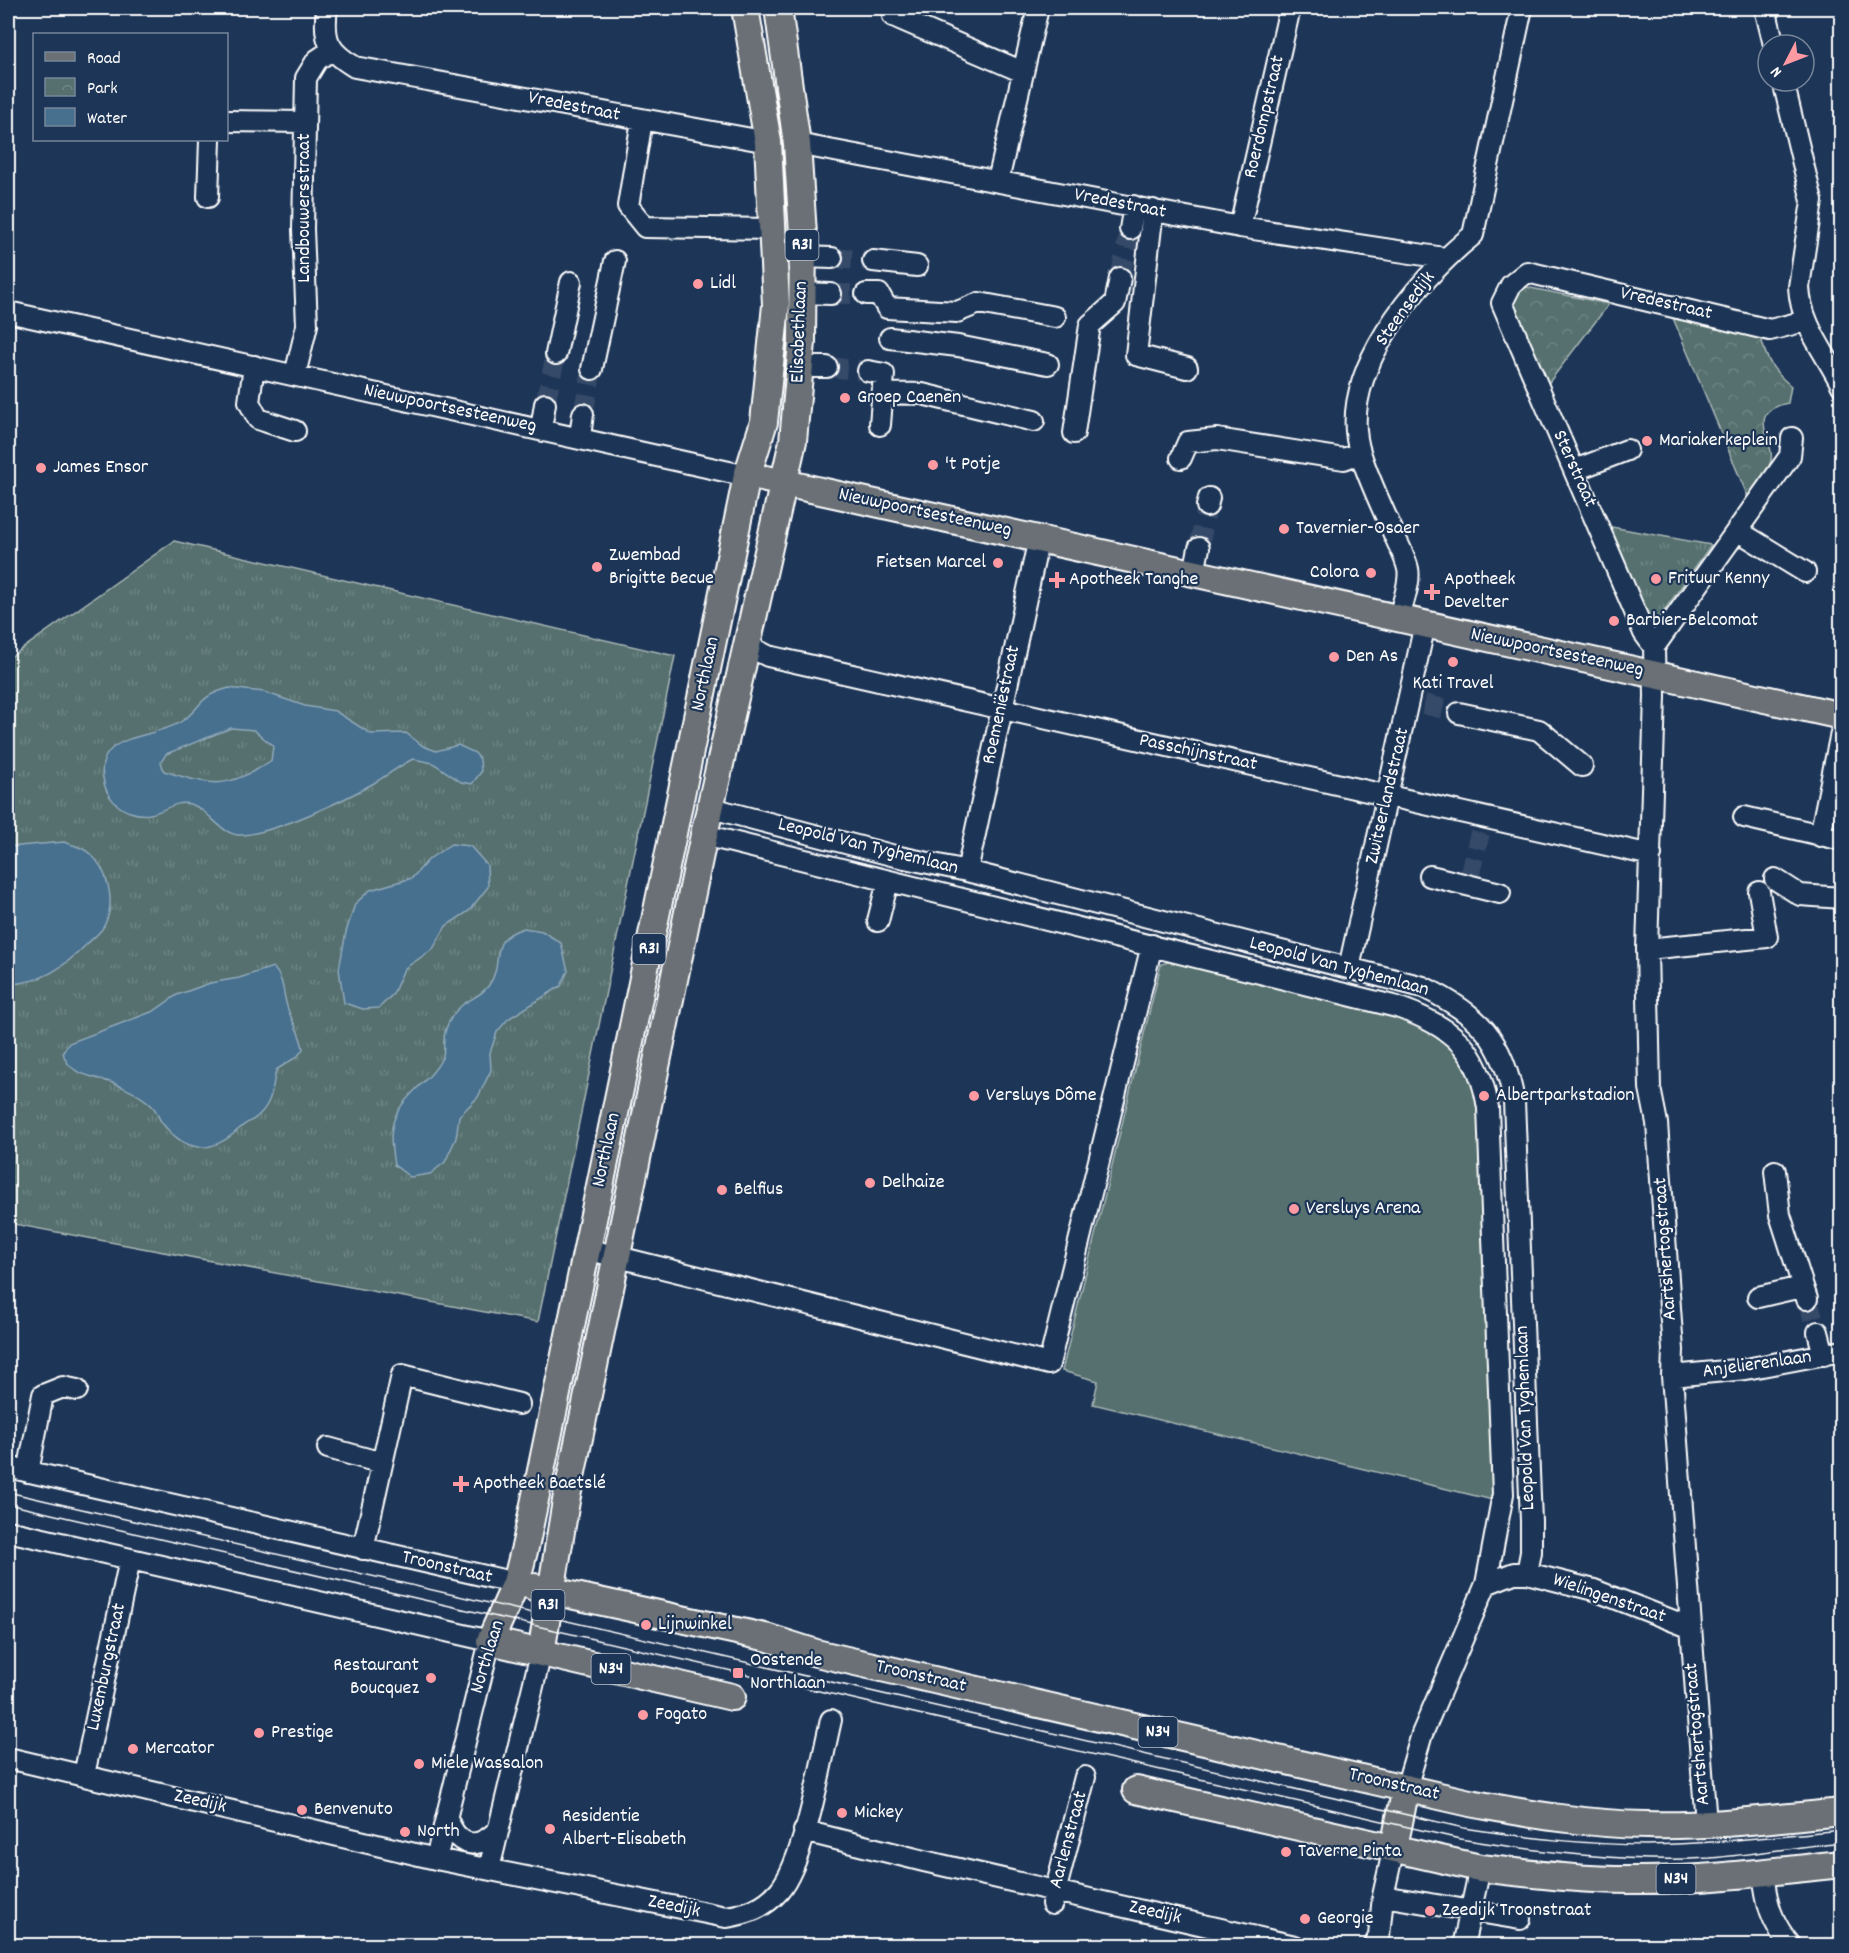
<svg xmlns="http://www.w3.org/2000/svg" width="1849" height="1953" viewBox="0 0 1849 1953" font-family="Dekko,sans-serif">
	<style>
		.grass { fill: url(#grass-tufts); stroke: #aab8b6; stroke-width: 1.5 }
		.park { fill: url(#park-crowns); stroke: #aab8b6; stroke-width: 1.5 }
		.pitch { fill: #55706e; stroke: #aab8b6; stroke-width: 1.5 }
		.water { fill: #47708e; stroke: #91a9bb; stroke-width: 1.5; fill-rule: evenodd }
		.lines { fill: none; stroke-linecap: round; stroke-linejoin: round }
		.minor-tunnel { stroke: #344968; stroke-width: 20; stroke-dasharray: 20 10; stroke-linecap: butt }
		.minor-casing { stroke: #fff; stroke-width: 24 }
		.major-casing { stroke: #fff; stroke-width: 30 }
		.minor { stroke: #1d3557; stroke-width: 20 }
		.major { stroke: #6a7074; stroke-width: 26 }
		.tram { stroke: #fff; stroke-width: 1.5 }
		.poi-dot { fill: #ff9aa2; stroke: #1d3557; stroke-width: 2 }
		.labels { text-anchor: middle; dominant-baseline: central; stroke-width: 4.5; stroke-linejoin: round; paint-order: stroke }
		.shield { fill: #1d3557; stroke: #bbc2cd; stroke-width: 1.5 }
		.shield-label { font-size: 18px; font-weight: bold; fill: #fff }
		.street-label { font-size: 20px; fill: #fff; stroke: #1d3557 }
		.poi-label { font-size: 20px; fill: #fff; stroke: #1d3557; text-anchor: start }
	</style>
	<defs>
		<pattern id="grass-tufts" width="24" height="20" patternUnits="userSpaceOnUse" patternTransform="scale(1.5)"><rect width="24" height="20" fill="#55706e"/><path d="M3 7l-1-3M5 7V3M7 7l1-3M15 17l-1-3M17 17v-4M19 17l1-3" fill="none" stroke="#6e8584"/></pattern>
		<pattern id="park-crowns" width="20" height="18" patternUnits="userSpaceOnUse" patternTransform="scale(1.5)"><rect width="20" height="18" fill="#55706e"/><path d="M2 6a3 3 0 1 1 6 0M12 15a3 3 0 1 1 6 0" fill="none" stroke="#6e8584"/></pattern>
	</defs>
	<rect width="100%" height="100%" fill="#1d3557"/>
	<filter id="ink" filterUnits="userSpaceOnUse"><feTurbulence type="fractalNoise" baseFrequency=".0167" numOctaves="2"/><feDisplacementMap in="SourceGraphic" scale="12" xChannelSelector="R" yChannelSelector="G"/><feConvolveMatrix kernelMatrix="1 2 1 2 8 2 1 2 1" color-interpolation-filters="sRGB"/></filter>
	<g filter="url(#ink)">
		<path class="grass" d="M1606,526l105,19 -57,80 -5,-1z
			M174,541l501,115 -137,666 -530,-99v-564z"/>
		<path class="park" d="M1526,287l83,17 -62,81 -33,-82 1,-8z
			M1673,318l88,18c4,23 13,36 30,50l-3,17c-45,9 -12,39 -17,57 -3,14 -15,26 -23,37z"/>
		<path class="pitch" d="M1180,959l256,68 42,55 19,419 -404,-97 5,-23 -36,-10 99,-407z"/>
		<path class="water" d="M229,688l35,4 41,14 30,5 36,23 35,-1 17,13 13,5 22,-6 17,8 5,6 1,13 -9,12 -11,-2 -28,-19 -20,-4c-14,7 -25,16 -39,24 -31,18 -95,48 -130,52 -24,2 -33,-25 -54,-31 -21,-5 -32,18 -60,8 -13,-4 -23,-16 -26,-29 -13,-52 51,-43 78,-62 22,-15 14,-24 47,-33zM231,728l23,2 19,16 -2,15c-46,28 -56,26 -107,10l-3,-9 5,-8z
			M64,842c8,3 19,5 25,11 19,15 27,49 16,71 -3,8 -12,14 -18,20 -24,24 -45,39 -79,40v-137z
			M451,844l19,2 17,19 1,22 -19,24 -23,15 -13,23 -29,20 -11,25 -14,14 -16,1 -19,-6 -5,-34 7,-37 9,-28 15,-14 42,-12 17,-19z
			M524,928l18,3 19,12 7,28 -7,15 -53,33 -11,13 -7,21 1,17 -13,27 -19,19 -3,22 -11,24 -15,12 -20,3 -16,-12c-3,-19 -6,-37 4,-54 11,-20 34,-32 44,-53 3,-5 1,-12 2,-18 0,-11 7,-25 16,-33 8,-8 21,-10 29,-22 17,-25 -4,-45 35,-57z
			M273,967c13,14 9,29 16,45 5,13 12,23 14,37l-5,7 -22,14c-4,20 -4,36 -22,49 -5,3 -10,5 -15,10 -28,26 -53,24 -77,-6 -4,-5 -5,-12 -9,-16 -10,-11 -23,-16 -35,-22 -20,-9 -51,-8 -55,-33l6,-9 85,-32 23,-16 33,-12 29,-5z"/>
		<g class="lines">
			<path class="minor-tunnel" d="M832,258l41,3
				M1120,278l10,-49
				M831,294h35
				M827,367l41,4
				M545,404l11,-50
				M583,414l9,-45
				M1199,548l8,-42
				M1424,704l35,9
				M1469,877l11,-44
				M1807,1299l11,33"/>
			<defs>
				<path id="minor" d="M327,8c-4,30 0,43 28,59l413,75
					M897,8l-4,8 130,56
					M1765,8l9,37
					M1783,81l29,120 -13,86c2,39 27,66 43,99
					M642,120l-14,86 17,21 127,2
					M226,121l79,1
					M797,144l443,83 204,31
					M998,181l40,-173
					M208,197l2,-57
					M1153,210l-17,145 51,13
					M1240,227l50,-219
					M1130,229l4,-23
					M802,257l30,1
					M873,261l44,5
					M802,293l29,1
					M866,294h13l8,14 70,4 22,-9 76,14
					M8,312l739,164
					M890,338l68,8 90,18
					M556,354l15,-72
					M254,366l-5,36 9,17 37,12
					M799,367h28
					M592,369l23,-108
					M868,371l16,3 -4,51
					M295,375l12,-50 -4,-96 3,-151 11,-18 15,-10
					M883,393l39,1 112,27
					M541,429l4,-25
					M1074,433l16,-108 25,-22 5,-25
					M580,437l3,-23
					M1181,458l7,-16 29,-3 127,20 16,-6
					M1575,470l52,-20
					M1207,506l2,-8
					M1738,531l67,41
					M1194,573l5,-25
					M1399,618c3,-14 12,-36 9,-49 -2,-10 -8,-21 -12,-30 -12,-28 -26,-56 -35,-84 -27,-79 56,-175 112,-220l49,-227
					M746,645l22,11 883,199
					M1654,647l136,-191 2,-18
					M1459,713l80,17 43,36
					M712,805l11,6 172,45 72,15 456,116c56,27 80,52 91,114l17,420v31l-4,21
					M1744,817l94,22
					M704,835l693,172c55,19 82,42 91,101l15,386 -17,90
					M1820,836l22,-108
					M967,871l72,-333
					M1430,876l70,17
					M1775,879l25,16 42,3
					M878,921l10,-40
					M1647,949l120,-12 -8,-45
					M1349,968l76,-344
					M1775,1171l5,44 27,84
					M586,1249l463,115 103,-419
					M1758,1297l43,-10
					M1818,1332l6,23
					M1672,1376l74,-7 96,-18
					M328,1448l54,15
					M8,1467l508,116
					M28,1472l15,-77 20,-8 14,3
					M8,1531l482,110 -54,218
					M363,1549l39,-174 117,29
					M8,1758l428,101 290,58c21,-3 38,-9 53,-26 26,-30 42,-129 52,-171
					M84,1775l46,-216
					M1406,1788l16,-54 64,-150 28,-11h13l67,17 95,37
					M447,1818c11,30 30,33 52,11
					M1706,1824l-34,-448 1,-26 -16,-227 -7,-35 -3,-139 8,-253 -1,-49 -10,-14 -142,-330 9,-18 16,-13 243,58 35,-9
					M804,1831l120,30 371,85
					M489,1869l52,-216
					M1763,1871c3,31 8,51 28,75
					M1383,1896l137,23
					M1052,1904l33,-127
					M1374,1946l5,-10 4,-40 11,-49
					M1463,1946l17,-78"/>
				<path id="major" d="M766,479l1076,237
					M534,1587l235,51 47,15 654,150c58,11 117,21 176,22 65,2 130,-7 196,-13
					M541,1653l25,-152 138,-666 89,-394 9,-99 1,-108 -6,-90 -19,-136
					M732,1697l-242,-56 26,-58 10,-40 221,-1067 17,-54 12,-117 -8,-163 -23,-134
					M1136,1790l344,78c53,6 106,13 160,12 67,0 135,-9 202,-16
					M1394,1847l12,-59"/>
			</defs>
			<use href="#minor" class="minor-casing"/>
			<use href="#major" class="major-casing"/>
			<use href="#minor" class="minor"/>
			<use href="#major" class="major"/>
			<path class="tram" d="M8,1492l1456,336c60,9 121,17 182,17 65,-1 130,-9 196,-15
				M8,1504l1452,335c82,13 167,24 250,19 44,-4 88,-11 132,-16"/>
		</g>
	</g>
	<g class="poi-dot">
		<circle cx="698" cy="284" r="6"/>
		<circle cx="845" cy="398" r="6"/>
		<circle cx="1647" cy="441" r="6"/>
		<circle cx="933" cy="465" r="6"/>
		<circle cx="41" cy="468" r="6"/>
		<circle cx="1284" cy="529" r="6"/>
		<circle cx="998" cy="563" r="6"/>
		<circle cx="597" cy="567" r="6"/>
		<circle cx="1371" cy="573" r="6"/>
		<circle cx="1656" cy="579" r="6"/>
		<path d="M1054 571h6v6h6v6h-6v6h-6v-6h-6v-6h6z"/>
		<path d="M1429 583h6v6h6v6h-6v6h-6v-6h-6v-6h6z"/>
		<circle cx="1614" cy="621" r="6"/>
		<circle cx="1334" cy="657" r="6"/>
		<circle cx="1453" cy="662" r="6"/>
		<circle cx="974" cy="1096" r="6"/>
		<circle cx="1484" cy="1096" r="6"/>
		<circle cx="870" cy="1183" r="6"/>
		<circle cx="722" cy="1190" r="6"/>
		<circle cx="1294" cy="1209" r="6"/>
		<path d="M458 1475h6v6h6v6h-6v6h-6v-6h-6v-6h6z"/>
		<circle cx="646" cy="1625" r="6"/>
		<rect x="732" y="1667" width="12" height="12" rx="3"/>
		<circle cx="431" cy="1678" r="6"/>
		<circle cx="643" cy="1715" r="6"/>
		<circle cx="259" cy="1733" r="6"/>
		<circle cx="133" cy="1749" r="6"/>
		<circle cx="419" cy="1764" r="6"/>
		<circle cx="302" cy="1810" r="6"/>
		<circle cx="842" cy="1813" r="6"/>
		<circle cx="550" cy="1829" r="6"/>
		<circle cx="405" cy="1832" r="6"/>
		<circle cx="1286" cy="1852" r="6"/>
		<circle cx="1430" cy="1911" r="6"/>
		<circle cx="1305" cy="1919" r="6"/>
	</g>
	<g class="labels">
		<g class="shield">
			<rect x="785.5" y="230" width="33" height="30" rx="4.5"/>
			<rect x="632.5" y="934" width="33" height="30" rx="4.5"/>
			<rect x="531.5" y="1590" width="33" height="30" rx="4.5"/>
			<rect x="591.5" y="1654" width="39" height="30" rx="4.5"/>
			<rect x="1138.5" y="1717" width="39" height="30" rx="4.5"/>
			<rect x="1656.5" y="1864" width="39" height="30" rx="4.5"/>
		</g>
		<g class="shield-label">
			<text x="802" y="245">R31</text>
			<text x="649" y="949">R31</text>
			<text x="548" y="1605">R31</text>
			<text x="611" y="1669">N34</text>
			<text x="1158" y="1732">N34</text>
			<text x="1676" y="1879">N34</text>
		</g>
		<g class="street-label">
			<text transform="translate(574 107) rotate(11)">Vredestraat</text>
			<text transform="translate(1265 117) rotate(-77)">Roerdompstraat</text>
			<text transform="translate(1120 204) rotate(11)">Vredestraat</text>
			<text transform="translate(305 208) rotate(-90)">Landbouwersstraat</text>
			<text transform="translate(1666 304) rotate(13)">Vredestraat</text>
			<text transform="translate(1406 309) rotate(-54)">Steensedijk</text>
			<text transform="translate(800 332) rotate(-88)">Elisabethlaan</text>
			<text transform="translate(450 409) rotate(12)">Nieuwpoortsesteenweg</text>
			<text transform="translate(1574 469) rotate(66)">Sterstraat</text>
			<text transform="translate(925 513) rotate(12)">Nieuwpoortsesteenweg</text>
			<text transform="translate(1557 653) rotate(12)">Nieuwpoortsesteenweg</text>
			<text transform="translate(706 674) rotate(-78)">Northlaan</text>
			<text transform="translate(1002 705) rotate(-78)">Roemeniëstraat</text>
			<text transform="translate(1198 753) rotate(12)">Passchijnstraat</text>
			<text transform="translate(1388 796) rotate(-77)">Zwitserlandstraat</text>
			<text transform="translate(868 847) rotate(14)">Leopold Van Tyghemlaan</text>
			<text transform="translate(1339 967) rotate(15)">Leopold Van Tyghemlaan</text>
			<text transform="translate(607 1150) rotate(-78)">Northlaan</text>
			<text transform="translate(1666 1249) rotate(-94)">Aartshertogstraat</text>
			<text transform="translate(1757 1365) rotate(-8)">Anjelierenlaan</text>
			<text transform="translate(1526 1418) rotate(-92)">Leopold Van Tyghemlaan</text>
			<text transform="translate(447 1568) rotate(13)">Troonstraat</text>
			<text transform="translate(1609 1599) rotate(19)">Wielingenstraat</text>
			<text transform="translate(488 1657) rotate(-73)">Northlaan</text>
			<text transform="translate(107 1667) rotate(-78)">Luxemburgstraat</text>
			<text transform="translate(921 1677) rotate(13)">Troonstraat</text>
			<text transform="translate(1698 1734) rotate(-95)">Aartshertogstraat</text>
			<text transform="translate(1394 1785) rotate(13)">Troonstraat</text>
			<text transform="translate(200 1802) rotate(13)">Zeedijk</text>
			<text transform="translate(1069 1840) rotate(-75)">Aarlenstraat</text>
			<text transform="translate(674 1907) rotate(12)">Zeedijk</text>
			<text transform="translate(1155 1913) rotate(13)">Zeedijk</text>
		</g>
		<g class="poi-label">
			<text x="710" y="284">Lidl</text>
			<text x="857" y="398">Groep Caenen</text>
			<text x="1659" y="441">Mariakerkeplein</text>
			<text x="945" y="465">'t Potje</text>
			<text x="53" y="468">James Ensor</text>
			<text x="1296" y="529">Tavernier-Osaer</text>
			<text x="609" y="556">Zwembad<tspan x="609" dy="23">Brigitte Becue</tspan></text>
			<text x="986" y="563" text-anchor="end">Fietsen Marcel</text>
			<text x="1359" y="573" text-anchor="end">Colora</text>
			<text x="1668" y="579">Frituur Kenny</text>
			<text x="1069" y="580">Apotheek Tanghe</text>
			<text x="1444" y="580">Apotheek<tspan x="1444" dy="23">Develter</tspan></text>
			<text x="1626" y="621">Barbier-Belcomat</text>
			<text x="1346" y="657">Den As</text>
			<text x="1453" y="684" text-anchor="middle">Kati Travel</text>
			<text x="986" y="1096">Versluys Dôme</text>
			<text x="1496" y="1096">Albertparkstadion</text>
			<text x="882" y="1183">Delhaize</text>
			<text x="734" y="1190">Belfius</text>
			<text x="1306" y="1209">Versluys Arena</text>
			<text x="473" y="1484">Apotheek Baetslé</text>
			<text x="658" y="1625">Lijnwinkel</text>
			<text x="750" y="1661">Oostende<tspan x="750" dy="23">Northlaan</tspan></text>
			<text x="419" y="1666" text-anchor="end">Restaurant<tspan x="419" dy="23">Boucquez</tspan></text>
			<text x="655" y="1715">Fogato</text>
			<text x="271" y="1733">Prestige</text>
			<text x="145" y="1749">Mercator</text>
			<text x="431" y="1764">Miele Wassalon</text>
			<text x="314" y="1810">Benvenuto</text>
			<text x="854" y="1813">Mickey</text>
			<text x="562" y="1817">Residentie<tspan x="562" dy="23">Albert-Elisabeth</tspan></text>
			<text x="417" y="1832">North</text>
			<text x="1298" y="1852">Taverne Pinta</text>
			<text x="1442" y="1911">Zeedijk Troonstraat</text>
			<text x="1317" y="1919">Georgie</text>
		</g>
	</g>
	<rect width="1849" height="1953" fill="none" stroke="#1d3557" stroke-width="30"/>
	<rect x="15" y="15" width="1819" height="1923" fill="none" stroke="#fff" stroke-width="2" filter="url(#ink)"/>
	<rect x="33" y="33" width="195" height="108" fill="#1d3557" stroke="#77869a" stroke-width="1.5"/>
	<rect x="45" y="52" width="30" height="9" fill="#6a7074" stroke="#77869a" stroke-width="1.5"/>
	<text x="87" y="63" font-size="18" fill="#ffffff">Road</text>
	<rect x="45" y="78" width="30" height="18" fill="url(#park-crowns)" stroke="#77869a" stroke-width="1.5"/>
	<text x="87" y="93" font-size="18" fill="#ffffff">Park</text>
	<rect x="45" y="108" width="30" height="18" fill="#47708e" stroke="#77869a" stroke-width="1.5"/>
	<text x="87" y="123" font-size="18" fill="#ffffff">Water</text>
	<g transform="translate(1786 63) rotate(228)"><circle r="28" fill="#1d3557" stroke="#77869a" stroke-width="1.5"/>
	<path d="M0-4.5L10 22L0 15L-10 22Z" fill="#ff9aa2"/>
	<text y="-9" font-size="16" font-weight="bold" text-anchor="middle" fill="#ffffff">N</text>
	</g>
</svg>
